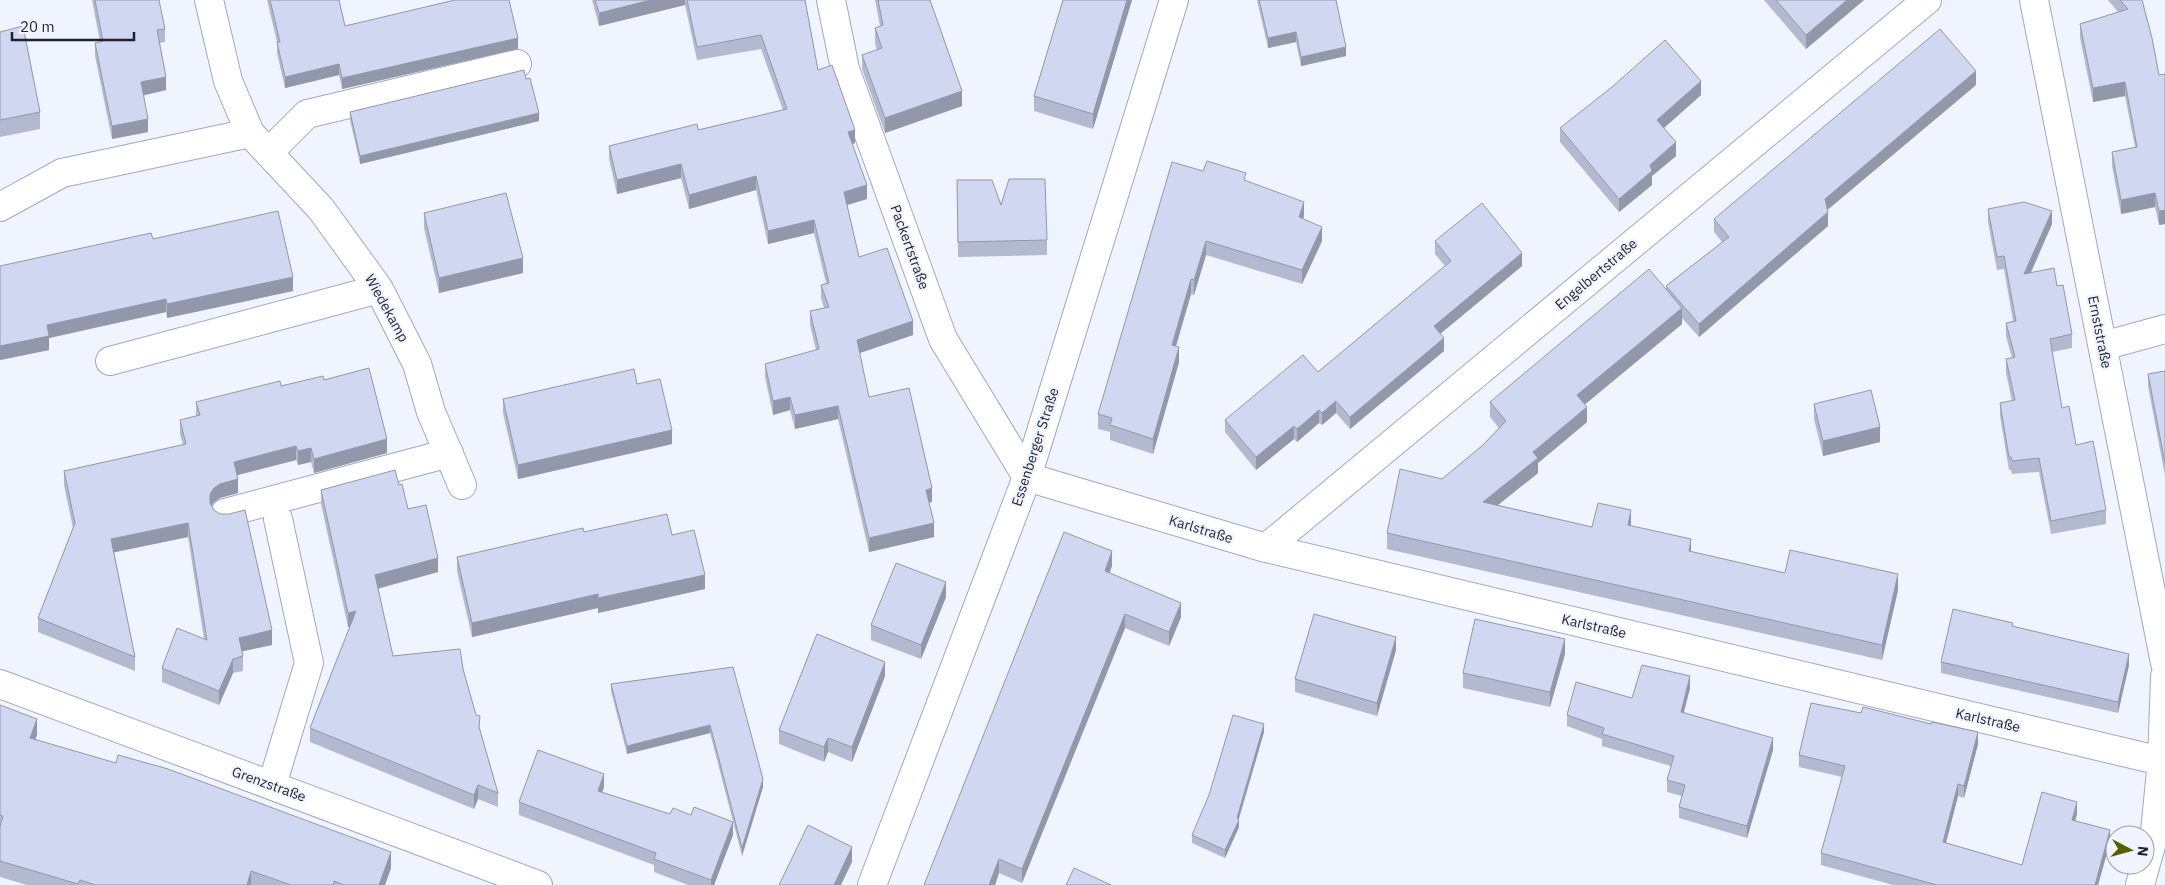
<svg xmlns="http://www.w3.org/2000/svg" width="2165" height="885" viewBox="0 0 2165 885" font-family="'IBM Plex Sans',sans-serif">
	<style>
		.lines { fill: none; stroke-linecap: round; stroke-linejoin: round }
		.minor-casing { stroke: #a1a9c1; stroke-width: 30 }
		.minor { stroke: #fff; stroke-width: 28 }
		.wall { fill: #b3bacf }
		.shaded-wall { fill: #9297a9 }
		.building { fill: #d0d8f1; stroke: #9297a9 }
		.labels { text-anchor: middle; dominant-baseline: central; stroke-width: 4.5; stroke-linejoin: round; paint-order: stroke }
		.street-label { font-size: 14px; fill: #1f222b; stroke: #f0f4fe }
	</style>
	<rect width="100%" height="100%" fill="#f0f4fe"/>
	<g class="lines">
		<defs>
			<path id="minor" d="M209,0l19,81 22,52 71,76 58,80 38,75 14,48 31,73
				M831,0l14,69 98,270 84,138 239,71 899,214
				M2034,0l131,663
				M269,152l38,-38 210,-50
				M0,207l62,-34 188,-40
				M2103,346l62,-17
				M110,361l269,-72
				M225,513l224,-60
				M1266,548l661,-548
				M0,684l538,201
				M272,785l37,-122 -31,-144
				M872,885l155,-408 147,-477
				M2140,885l15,-54 7,-70 3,-85"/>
		</defs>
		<use href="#minor" class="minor-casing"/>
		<use href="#minor" class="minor"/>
	</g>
	<path class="wall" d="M92,0h67l6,29v13l-5,1 6,47 -23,5 5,37 -36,7 -17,-83v-13l5,-1z
		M267,0h72l6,26 173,23 -176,40 -3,-14 -54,13 -8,-35v-11z
		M592,0h213l13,70 37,73 -3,1 15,55 -20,6 12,52 54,78 -54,18 10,44 63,105h-3l5,35 -65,15 -31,-133 -43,10 -5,-19 -17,5 -8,-38v-13l51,-14 -6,-25v-14l14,-3 -3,-10v-13l5,-2 -12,-50 -46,11 -12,-54 -67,19 -8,-31 -64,16 -8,-35v-13l89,-16 85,-20 -22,-61 -64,11 -12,-55 -86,21z
		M875,0h55l32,106 -77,27 -23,-64v-14l15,-5 -2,-7v-15l5,-2z
		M1063,0h69l-39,129 -59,-18v-15z
		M1257,0h79l10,56 -45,10 -5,-24 -28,6z
		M1764,0h100l-58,49z
		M2108,0h34l17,75 6,-1v150l-6,1 -4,-18 -34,7 -9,-48v-14l23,-5 -10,-51 -32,6 -13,-64v-14l38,-12z
		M0,32l40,80v17l-40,8z
		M526,79l13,42 -179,43 -10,-44v-8z
		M1976,85l-149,125 1,16 -129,111 -17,-19v6l-97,80 2,18 -49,41v10l-40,32 94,22 39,-1 60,26 94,21 113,17 -16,70 -495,-111v-16l55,-54 41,-34 16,-17 -9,-11v-15l176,-113v-3l56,-44 -8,-10v-13z
		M1701,95l-37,33 12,28 -24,20v9l-33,27 -59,-70v-14z
		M1203,171l43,10 58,35 -1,3 19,22 -20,43 -96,-29 -12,40 -3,-1 -15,52 3,16 -26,92 -43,-14v-8l-12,-3v-15z
		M957,180l44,25 46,35v15l-89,2z
		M1988,209l64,15 -21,49 26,13 15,48v14l-20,4 10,56 14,37 30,65v14l-55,10 -12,-62 -27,2 -1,-4h-2l-9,-54v-13l12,-2 -6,-28v-14l6,-1 -6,-22v-13l7,-2 -9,-52 -7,1 -9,-48z
		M424,213l99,60 -84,20 -15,-65z
		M153,239l140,52 -126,27 -1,-6 -117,26v12l-49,10v-94z
		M1435,241l87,25 -82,68 4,17 -94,78 -14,-16 -14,12 -3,-2 -22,19 -3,-3 -38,31 -31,-38v-12l93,-48 127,-106 -10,-12z
		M2165,371v105l-17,-90v-12z
		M324,380l63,73 -73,20 -3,-11 -13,3 -2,-5 -59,15 1,18 -18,5 -6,4 -2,4 60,139 -30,6 1,5v15l-10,2 -14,32 -57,-23v-14l42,-29 -16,-102 -74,15 21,105v14l-97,-39v-14l35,-90 -9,-43v-14l119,-26 -3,-11v-14l16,-4v-14l85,-16z
		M637,384l35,60 -154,35 -15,-66v-14z
		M1814,404l66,38 -57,14 -9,-37z
		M399,485l9,24 30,63 -60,17 15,67 70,13 35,124v14l-20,-8 -4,10 -164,-67v-14l40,-102 -2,1 -27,-123v-14z
		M584,532l88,3 33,54 -107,24v-5l-126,29 -15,-66v-14z
		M1112,566l-3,7 72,44 -12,29 -44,-18 -103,255 -23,-10 -4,12h-71z
		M946,597l-25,62 -50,-19v-15z
		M2013,626l116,39 -11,48 -177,-40v-11z
		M1396,650l-19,66 -82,-24v-13z
		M1565,654l-15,53 -87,-19v-15z
		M733,667l30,120 -21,69 -32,-123 -83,21 -16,-63v-7z
		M885,676l-33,86 -24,-10 -4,10 -45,-18v-14z
		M1690,688l-6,24 89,38 -26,88 -68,-20v-11l3,-11 -15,-4v-12l4,-14 -69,-20v-7l-35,-13v-11l65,-17z
		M0,705l37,30 -2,4 356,129 -6,17h-358l-27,-8z
		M1264,732l-25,87v8l-14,31 -33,-15v-8z
		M1978,744l-14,54 -6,-2 -12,47 76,22 55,-51 -2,6 35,22 -12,43h-205l-72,-20v-12l21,-76 -43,-10v-12z
		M604,787l-2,5 131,43 -19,50h-26l-34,-13v-7l-135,-50v-13z"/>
	<path class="shaded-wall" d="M651,0h34v5l-86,21v-13z
		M1127,0h5l-39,129v-15z
		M1847,0h17l-58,49v-14z
		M1296,32v10l-28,6v-10z
		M518,38v11l-176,40v-11z
		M1346,47v9l-45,10v-9z
		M339,64v11l-54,13v-11z
		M1976,71v14l-151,127v-13z
		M166,77v13l-25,6v-14z
		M1701,81v14l-44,39v-14z
		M2125,82v14l-32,6v-14z
		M962,91v15l-77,27v-15z
		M539,113v8l-179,43v-8z
		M148,119v13l-36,7v-13z
		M855,130v13l-7,3v-14z
		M1676,142v14l-24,20v9l-33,27v-13l31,-34z
		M681,164v14l-64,16v-14z
		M756,176v14l-67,19v-14z
		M867,185v14l-23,7v-14z
		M2155,193v14l-34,7v-14z
		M1304,202v14l-5,16v-15z
		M2165,210v14l-6,1v-14z
		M2052,211v13l-28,63v-13z
		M1828,212v14l-129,111v-13z
		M814,220v13l-46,11v-13z
		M1322,227v14l-20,43v-14z
		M1206,241v14l-12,40v-15z
		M1522,253v13l-88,73v-13z
		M523,258v15l-84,20v-15z
		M293,277v14l-126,27v-14z
		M1191,279v15l-19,66v-15z
		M166,299v13l-117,26v12l-49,10v-14l47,-21z
		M1682,308v16l-105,87v-16z
		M913,321v14l-56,19v-14z
		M1444,338v13l-94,78v-12z
		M1179,347v15l-26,92v-15z
		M790,397v13l-17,5v-14z
		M1336,401v12l-14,12v-12z
		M838,406v13l-43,10v-14z
		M1587,407v15l-49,41v10l-55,44v-15l50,-50z
		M1319,410v13l-22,19v-13z
		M1294,426v13l-38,31v-13z
		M1880,427v15l-57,14v-15z
		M672,430v14l-154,35v-14z
		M387,439v14l-73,20v-14z
		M296,446v14l-62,16v-14z
		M311,448v14l-13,3v-14z
		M238,479v14l-18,5 -6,4 -4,6v-14l4,-6 6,-4z
		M932,488v14l-6,1v-13z
		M1631,510v15l-3,15v-15z
		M188,523v14l-77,16v-14z
		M934,523v14l-65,15v-14z
		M1691,539v16l-2,-4z
		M1112,551v15l-7,19v-14z
		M438,558v14l-63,17v-14z
		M1898,574v16l-16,70v-15z
		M705,575v14l-107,24v-15z
		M946,582v15l-25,62v-14z
		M598,594v14l-126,29v-14z
		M1181,603v14l-12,29v-14z
		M356,611v14l-8,2v-14z
		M1125,614v14l-103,255v-14z
		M272,630v15l-33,7v-14z
		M1396,637v13l-19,66v-13z
		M1565,639v15l-15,53v-15z
		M2129,654v11l-11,48v-11z
		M233,659v14l-14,32v-14z
		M885,662v14l-33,86v-15z
		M1690,676v12l-9,35v-11z
		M37,719v16l-7,19v-16z
		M1264,724v8l-27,92 2,-4v7l-14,31v-8l12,-32z
		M710,725v8l-83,21v-8z
		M1978,732v12l-14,54v-12z
		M828,738v14l-4,10v-15z
		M1773,738v12l-26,88v-12z
		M604,774v13l-6,17v-13z
		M763,779v8l-21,69v-8z
		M1958,784v12l-15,58v-12z
		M478,785v14l-4,10v-14z
		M2077,802v12l-5,18v-12z
		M733,822v13l-19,50h-3v-5z
		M2110,830v12l-12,43h-3z
		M852,847v15l-11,23h-7z
		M391,852v16l-6,17h-6z
		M999,859v14l-4,12h-6z
		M251,871v14h-4z"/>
	<path class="building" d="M95,0h64l6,29 -8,1 9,47 -25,5 7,37 -36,7 -17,-83 8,-2z
		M270,0h69l6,26 110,-26h54l9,38 -176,40 -3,-14 -54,13 -8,-35h3z
		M595,0h56l-52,13z
		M687,0h118l13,70 14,-5 23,65 -7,2 19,53 -23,7 15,65 28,-9 26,73 -56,19 12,57 40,-9 23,100 -6,2 8,33 -65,15 -31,-132 -43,9 -5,-18 -17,4 -8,-37 54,-15 -9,-38 19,-4 -8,-22 8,-2 -15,-63 -46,11 -12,-55 -67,19 -8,-31 -64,16 -8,-34 88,-22 1,6 89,-21 -26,-74 -64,12z
		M878,0h52l32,91 -77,27 -23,-63 20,-7 -7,-20 8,-3z
		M1063,0h64l-34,114 -59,-18z
		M1259,0h77l10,47 -45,10 -5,-25 -28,6z
		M1776,0h71l-41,35z
		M2120,0h22l10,38 7,37 6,-1v136l-6,1 -4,-18 -34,7 -9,-48 25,-5 -12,-65 -32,6 -13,-64 48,-15z
		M23,26l17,86 -40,8v-88z
		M1940,29l36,42 -151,128 3,13 -129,112 -33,-38 63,-49 -15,-18z
		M1665,40l36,41 -44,39 19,22 -26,23 2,6 -33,28 -59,-71 52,-41z
		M524,70l2,9 4,-1 9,35 -179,43 -10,-44z
		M1207,161l39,12 -2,7 60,22 -5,15 23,10 -20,43 -96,-29 -12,39 -3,-1 -19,66 7,2 -26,92 -43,-14 2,-7 -14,-4 74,-252 31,9z
		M1009,179h36l2,61 -89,2 -1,-62h35l9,25z
		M506,193l17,65 -84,20 -15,-65z
		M2024,202l28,9 -28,63 30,-6 3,18 6,-1 9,49 -22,5 12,69 7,-2 7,39 17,-4 13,69 -55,11 -12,-63 -27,3 -1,-4h-2l-9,-54 15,-3 -9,-41 9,-2 -9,-34 10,-2 -12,-65 -7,1 -9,-48z
		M1482,203l40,50 -88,73 10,12 -94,79 -14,-16 -14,12 -3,-3 -22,19 -3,-3 -38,31 -31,-37 78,-65 15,17 133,-111 -16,-20z
		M278,211l15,66 -126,27 -1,-5 -119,26 2,11 -49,10v-80l151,-33 2,6z
		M1649,269l33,39 -105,87 10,12 -54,45 5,6 -55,44 109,25 6,-24 33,7 -3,15 63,14 -2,12 96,22 5,-23 108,24 -16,71 -495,-112 13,-64 42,10 41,-34 23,-24 -16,-19z
		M369,368l18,71 -73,20 -3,-11 -13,3 -2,-5 -62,16 4,17 -18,5 -6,4 -4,6v9l4,7 6,4h9l16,-4 27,120 -33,8 4,18 -10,3 -14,32 -57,-23 15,-40 30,12 -19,-117 -77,16 24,118 -97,-39 37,-95 -11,-52 122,-27 -6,-24 20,-5 -4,-13 84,-21 1,5 42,-10 1,4z
		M634,369l3,15 23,-5 12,51 -154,35 -15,-66z
		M2165,371v92l-17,-89z
		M1871,390l9,37 -57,14 -9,-37z
		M395,470l4,15 3,-1 6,25 18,-4 12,53 -63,17 18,81 67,-7 3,20 13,46 4,1 -1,11 19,66 -20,-8 -4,10 -164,-67 46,-117 -8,2 -27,-123z
		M667,514l5,21 22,-5 11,45 -107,23v-4l-126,29 -15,-66 126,-29 1,4z
		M1064,532l48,19 -7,20 76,32 -12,29 -44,-18 -103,255 -23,-10 -10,26h-65z
		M896,563l50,19 -25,63 -50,-20z
		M1953,609l60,14 -1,3 117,28 -11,48 -177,-40z
		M1314,614l82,23 -19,66 -82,-24z
		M1475,619l90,20 -15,53 -87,-19z
		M817,634l68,28 -33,85 -24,-9 -4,9 -45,-17z
		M1642,665l48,11 -9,36 92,26 -26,88 -68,-19 6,-22 -18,-5 7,-24 -72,-22 2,-6 -37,-13 9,-33 56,16z
		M733,667l30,112 -21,69 -32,-123 -83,21 -16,-62z
		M1811,703l50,10 2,-6 68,17 1,-2 46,10 -14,54 -6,-2 -15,58 79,23 20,-73 35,10 -5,18 38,10 -15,55h-158l-116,-32 24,-87 -46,-11z
		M0,705l37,14 -7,19 86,25 2,-8 50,14 223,83 -12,33h-35l-10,-4 -1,4h-42l-40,-14 -4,14h-151l-16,-5 -2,4 -78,-23v-34l3,-11 -3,-1z
		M1233,715l31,9 -27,94 2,2 -14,30 -33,-15 17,-40z
		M538,750l66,24 -6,17 72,23 3,-6 18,7 3,-8 39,15 -22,58 -57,-21 2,-6 -137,-51z
		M808,825l44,22 -18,38h-55z
		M1074,868l37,17h-45z"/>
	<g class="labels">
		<g class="street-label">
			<text transform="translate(910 247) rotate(70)">Packertstraße</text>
			<text transform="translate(1596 274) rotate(-40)">Engelbertstraße</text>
			<text transform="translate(387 308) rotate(61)">Wiedekamp</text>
			<text transform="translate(2100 332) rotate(79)">Ernststraße</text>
			<text transform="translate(1035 447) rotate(-72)">Essenberger Straße</text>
			<text transform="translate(1201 529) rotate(17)">Karlstraße</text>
			<text transform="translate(1594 626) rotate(13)">Karlstraße</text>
			<text transform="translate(1988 720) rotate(13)">Karlstraße</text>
			<text transform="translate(269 784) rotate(20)">Grenzstraße</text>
		</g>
	</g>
	<g transform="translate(2130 850) rotate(96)"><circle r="24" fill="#f0f4fe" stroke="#9ca0aa"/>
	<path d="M0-4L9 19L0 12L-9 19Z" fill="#556000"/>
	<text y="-8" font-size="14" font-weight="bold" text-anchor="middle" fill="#1f222b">N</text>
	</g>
	<path d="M12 32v8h122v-8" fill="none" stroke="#1f222b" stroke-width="2.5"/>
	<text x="20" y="32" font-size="15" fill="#1f222b" stroke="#f0f4fe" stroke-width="4" paint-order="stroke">20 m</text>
</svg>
